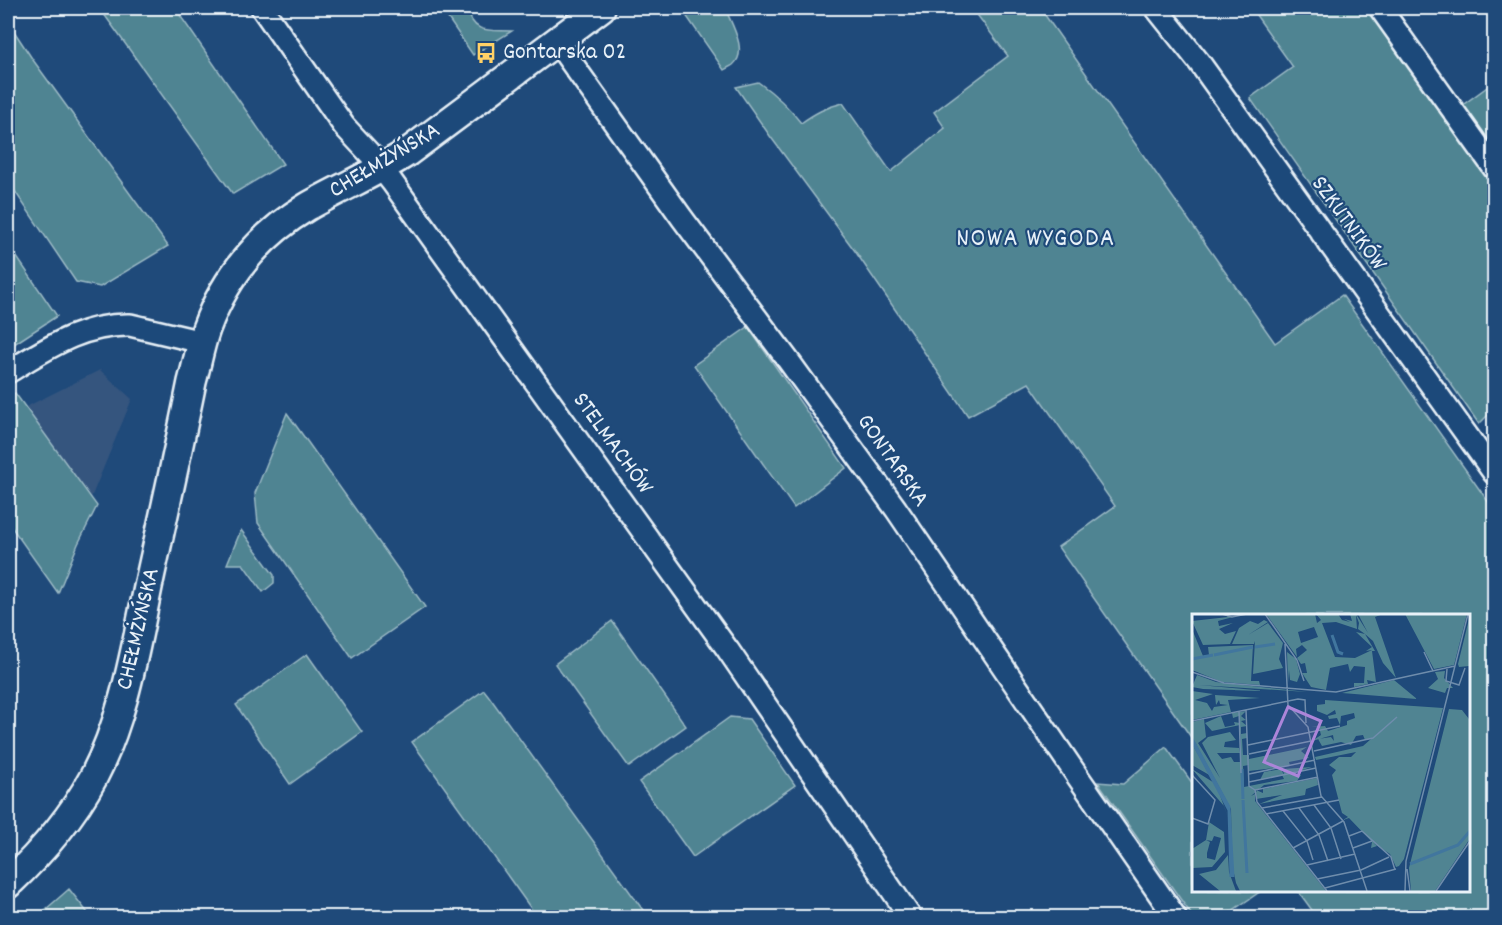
<svg xmlns="http://www.w3.org/2000/svg" width="1502" height="925" viewBox="0 0 1502 925" font-family="Dekko,sans-serif">
	<style>
		.built { fill: #34547e }
		.green { fill: #508492; stroke: #9cbac5; stroke-width: 1.5 }
		.lines { fill: none; stroke-linecap: round; stroke-linejoin: round }
		.minor-casing { stroke: #e8f1f8; stroke-width: 26 }
		.tertiary-casing { stroke: #e8f1f8; stroke-width: 32 }
		.minor { stroke: #1f4a7a; stroke-width: 21 }
		.tertiary { stroke: #1f4a7a; stroke-width: 27 }
		.labels { text-anchor: middle; dominant-baseline: central; stroke-width: 4.5; stroke-linejoin: round; paint-order: stroke }
		.poi-label { font-size: 24px; fill: #e8f1f8; stroke: #1f4a7a; text-anchor: start }
		.street-label { font-size: 24px; fill: #e8f1f8; stroke: #1f4a7a }
		.neighbourhood-label { font-size: 26px; letter-spacing: 1.5px; fill: #e8f1f8; stroke: #1f4a7a }
		.inset-river { fill: none; stroke: #41769e; stroke-width: 3 }
		.inset-road { fill: none; stroke: #6f8dac; stroke-width: 1.5 }
		.view { fill: #ac85d9; fill-opacity: 0.15; stroke: #ac85d9; stroke-width: 3 }
		.inset-edge { fill: none; stroke: #e8f1f8; stroke-width: 3 }
	</style>
	<rect width="100%" height="100%" fill="#1f4a7a"/>
	<filter id="ink" filterUnits="userSpaceOnUse"><feTurbulence type="fractalNoise" baseFrequency=".0167" numOctaves="2"/><feDisplacementMap in="SourceGraphic" scale="12" xChannelSelector="R" yChannelSelector="G"/><feConvolveMatrix kernelMatrix="1 2 1 2 8 2 1 2 1" color-interpolation-filters="sRGB"/></filter>
	<g filter="url(#ink)">
		<path class="built" d="M100,370l32,29 -41,99 -65,-91z"/>
		<path class="green" d="M105,8h70l108,156 -50,30 -132,-184z
			M441,8h26c6,27 22,22 45,23l-39,24z
			M681,8h44c6,15 24,44 8,57 -3,2 -6,3 -9,5z
			M972,8h68l235,335 67,-48 152,215v407h-177l-19,-26 170,-1v-274h-275v124l-135,-193 57,-41 -86,-123 -61,33 -113,-165 -85,-115 -34,-49 22,-5c17,12 30,24 43,41 14,-10 25,-16 42,-20l48,69 54,-44 -11,-16 74,-56z
			M1251,8h125l118,167v234l-15,15 -229,-326 43,-31z
			M8,22l25,38 135,186 -68,41 -24,-5 -68,-101z
			M1494,82v74l-34,-49z
			M8,244l49,72 -49,32z
			M748,327l98,141 -52,40 -100,-143z
			M15,393l82,113 -19,38 -20,49 -50,-71v-124z
			M287,413l138,194 -73,51 -94,-135 -3,-30z
			M241,530l33,45v8l-11,9 -20,-28h-16z
			M612,621l74,105 -57,41 -74,-103z
			M307,654l55,78 -72,52 -54,-79z
			M484,690l4,5 160,222h-111l-125,-175z
			M730,717l19,2 46,66 -102,72 -54,-75z
			M1166,747l27,37v106l68,1 -38,26h-30l-95,-135 25,2z
			M69,889l22,28h-54z"/>
		<g class="lines">
			<defs>
				<path id="minor" d="M262,8l82,118 27,29 21,27 336,468 183,268
					M1156,8l43,54 295,411
					M1380,8l114,160
					M556,41l126,177 106,142 108,149 182,268 98,141
					M8,372c40,-24 74,-48 122,-47l72,17"/>
				<path id="tertiary" d="M8,884c33,-31 63,-65 85,-106 33,-63 43,-136 58,-205 14,-63 28,-127 41,-191 5,-18 8,-36 14,-53 19,-52 54,-94 101,-122 33,-19 69,-34 101,-55l193,-144"/>
			</defs>
			<use href="#minor" class="minor-casing"/>
			<use href="#tertiary" class="tertiary-casing"/>
			<use href="#minor" class="minor"/>
			<use href="#tertiary" class="tertiary"/>
		</g>
	</g>
	<defs>
		<symbol id="bus-bare" viewBox="-9 -9 18 18"><path d="M-5-6H5V4H4V6H2V4H-2V6H-4V4H-5ZM-3.5-4V0h7V-4ZM-3.5 1.2v1.5H-2V1.2ZM2 1.2v1.5H3.5V1.2Z" fill="#ffd166" stroke="#1f4a7a" stroke-width="2.5" paint-order="stroke"/></symbol>
	</defs>
	<g fill-rule="evenodd">
		<use href="#bus-bare" x="471" y="38" width="30" height="30"/>
	</g>
	<g class="labels">
		<g class="poi-label">
			<text x="503" y="53">Gontarska 02</text>
		</g>
		<g class="street-label">
			<text transform="translate(385 161) rotate(-31)">CHEŁMŻYŃSKA</text>
			<text transform="translate(1348 224) rotate(54)">SZKUTNIKÓW</text>
			<text transform="translate(612 444) rotate(54)">STELMACHÓW</text>
			<text transform="translate(892 461) rotate(55)">GONTARSKA</text>
			<text transform="translate(139 629) rotate(-77)">CHEŁMŻYŃSKA</text>
		</g>
		<g class="neighbourhood-label">
			<text x="1036" y="239">NOWA WYGODA</text>
		</g>
	</g>
	<g transform="translate(1192 614)">
		<rect width="278" height="278" fill="#1f4a7a"/>
		<path d="M31,0l10,3 -15,4 1,5 14,-3 -14,6 6,5 11,-3 -6,13 -27,1 -11,-24 36,-4zM74,0h49l2,9 4,-3 -5,-6h22l4,6 8,2 -6,-3 8,2 -2,-7h6l12,19 -10,-19h25l-8,3 21,61 -13,-15 -10,-22 -8,-7 10,17h-3l4,31 -9,-2 1,4 -14,3v-4h10l1,-16 -11,-1 -4,6 -2,-8 -18,4 -4,22 -15,-3 -9,-14h5l-2,-10 -4,1 -4,-6 10,-8 -5,-5 -6,4 1,8zM164,1l3,8 -1,6 7,5 -9,-2 16,15 -6,4 6,-1 -17,8 -20,-1 -13,-34 14,-1 21,7zM122,13l4,10 -17,6 -3,-11zM213,0h62l-13,51 -20,4zM277,5v47l-10,1 -1,-3zM72,6l4,2 -20,13 20,-12 15,20 -4,16 4,9 -30,6 2,-33 -1,3h-22l7,-16 11,-7 8,3zM0,15l11,27 6,-1 -1,-8 45,-2 -2,36h8l1,4 -38,-3 -30,-12zM95,38l9,7 4,15 -3,8 -7,-2 -1,-10 -1,13zM253,57l-1,7 9,10h-6l-2,5 -17,-5 10,-9 -3,-7zM5,61l19,7 91,10 -108,-7 67,6 -63,-2 -11,-2zM202,66l23,19 -75,-6zM0,77l21,3 -18,6 12,3 5,8 2,-4 14,-2 -8,-1 -1,-4 -3,5 -1,-10 45,3 -32,2 3,12 -39,8zM133,86l118,8 -39,151 -5,7 -3,1 -6,-13 -17,-11 4,3 -6,2 1,-6 -23,-24 -6,2 5,-3 -6,-4 -10,-38 4,-5 -7,-5 10,-8h12l5,-5 -40,8 -1,-3 48,-11 8,-7 -6,1 -2,-5 -7,1 -5,9 -10,-3 -19,4 -4,-7 13,-2 3,4 -1,-6 -21,6 9,-6 -2,-8h-8l14,-1 3,5 19,-6v-4l8,-3 -1,-5 -13,3 -1,9 -3,-7 -8,1 -1,-3 8,-2 -1,-4 -8,5 -10,-4v-6l8,-1zM257,95l13,1 7,9v121l-34,51h-24l-2,-23zM54,97l-5,5 5,4 -5,1 6,5 -6,1v7l6,-1v5l-5,1 1,16h6v4l58,-12 -6,4 8,7 -20,4 1,4 -41,5v-6l-6,1 1,21 40,-8 -2,-4 -22,5 4,-8 17,-3 3,6 -1,-6 29,-2 -17,5 1,4 5,-1 -4,6 -33,4 -13,11 4,-2v7l71,90h-86l-4,-8 -4,-19 -1,-55 -39,-72v-15l12,-3 2,18 -8,6 22,35 -18,-35 6,-6 22,-5 6,8 -11,2 -1,5 15,1 1,5h-23l5,6 9,-2 3,5h7l-1,-37 -28,6 -7,-8 16,-7 4,11 10,-2 -1,-3 6,1 -1,-7 -6,2 -1,-5zM0,129l3,6 16,27 -19,-11zM0,155l24,15 14,39 -6,-17zM125,164l1,7 -12,4 -1,6 -46,9 23,-9 -26,4v-9l7,3v-4zM17,208l15,10 1,20 -13,15 -20,1v-19l14,-9zM22,222l7,2 -6,22 -8,-2v-5l3,-11 -4,-2 6,1zM36,241l1,17 7,19h-16l-21,-17 17,-4z" fill="#508492" fill-rule="evenodd"/>
		<path class="inset-river" d="M140,21l6,17 5,2M63,33l20,-3M22,41l39,-8M0,45l21,-4M0,125l37,68 4,70M0,127l37,69 2,67M50,155l1,30M51,186l4,73M218,250l48,-19 12,-14"/>
		<path class="inset-road" d="M30,0l10,3 15,-3M73,0l32,46 7,21M93,30l3,61 20,22 13,69 23,26 23,69M232,38l9,19M255,55l-1,12 13,4 6,-17M0,58l32,11 112,9 119,-26M54,96l3,76 6,4M47,97l2,62M0,107l106,-22 7,1 1,23M56,131l92,-19M122,137l59,-13 24,-21M57,140l62,-13M57,160l66,-14M0,161l23,25 -7,24 -16,-6M57,168l67,-14M63,176l2,12 70,89M63,176l63,-13M122,191l17,23 10,31M70,194l60,-11M107,194l20,27 9,26M91,197l24,30 6,19M74,200l73,-14M157,222l13,-5 29,26 4,13M101,234l50,-27M161,234l19,-7M115,251l48,-11M215,255l3,22M125,265l44,-9 28,-13M133,274l71,-19M213,277l1,-30 62,-247M244,277l34,-50"/>
		<path class="view" d="M96,93l33,14 -23,55 -34,-14z"/>
		<rect width="278" height="278" class="inset-edge"/>
	</g>
	<rect width="1502" height="925" fill="none" stroke="#1f4a7a" stroke-width="30"/>
	<rect x="15" y="15" width="1472" height="895" fill="none" stroke="#e8f1f8" stroke-width="2" filter="url(#ink)"/>
</svg>
